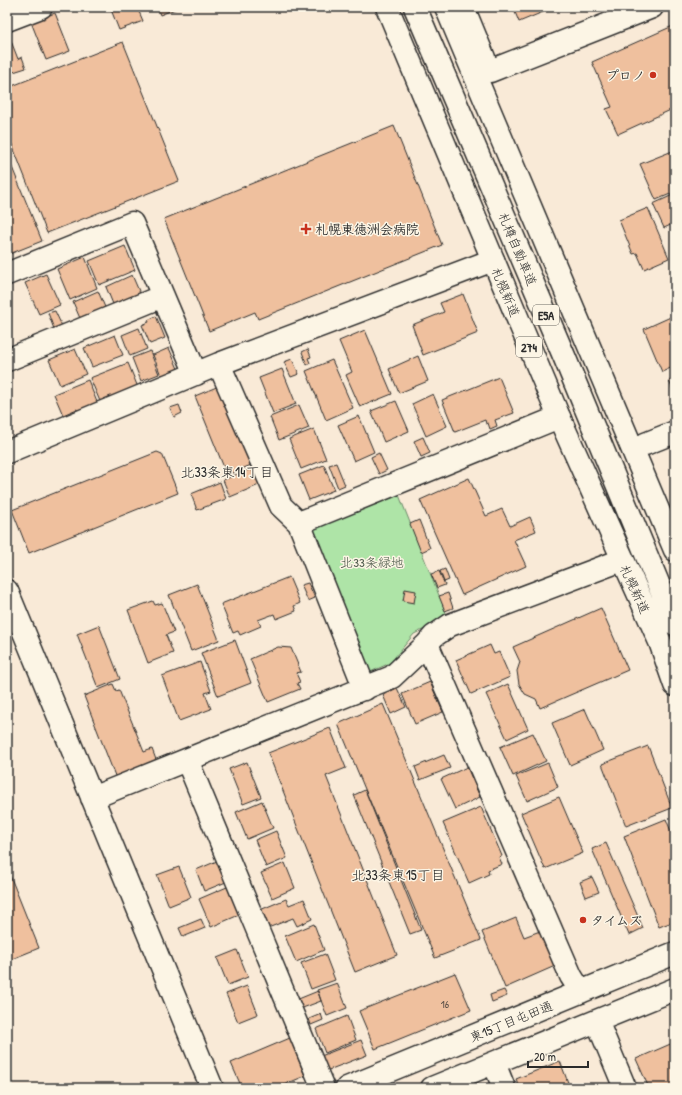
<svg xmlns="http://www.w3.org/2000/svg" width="682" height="1095" viewBox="0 0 682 1095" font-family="'Patrick Hand','Klee One',sans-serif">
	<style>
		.green { fill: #aee4a7; stroke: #6c8869 }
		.building { fill: #efc09e; stroke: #2b2b2b }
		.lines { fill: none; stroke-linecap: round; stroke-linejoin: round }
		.minor-casing { stroke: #2b2b2b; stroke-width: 25 }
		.highway-casing { stroke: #2b2b2b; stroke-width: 25 }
		.minor { stroke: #fcf5e5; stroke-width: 22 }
		.highway { stroke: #fcf5e5; stroke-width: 22 }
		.poi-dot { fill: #c8321e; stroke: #fcf5e5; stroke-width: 1.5 }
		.labels { text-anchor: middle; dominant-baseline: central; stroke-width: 3; stroke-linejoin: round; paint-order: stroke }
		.number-label { font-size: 11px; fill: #5c5048 }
		.shield { fill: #fcf5e5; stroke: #6a6863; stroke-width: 1 }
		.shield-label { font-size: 12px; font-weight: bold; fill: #2b2b2b }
		.poi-label { font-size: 13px; font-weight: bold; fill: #2b2b2b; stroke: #fcf5e5; text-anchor: start }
		.street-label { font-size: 13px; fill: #2b2b2b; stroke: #fcf5e5 }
		.park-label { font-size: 13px; fill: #4c594a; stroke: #fcf5e5 }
		.neighbourhood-label { font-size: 14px; fill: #2b2b2b; stroke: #fcf5e5 }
	</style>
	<rect width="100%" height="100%" fill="#f9ead7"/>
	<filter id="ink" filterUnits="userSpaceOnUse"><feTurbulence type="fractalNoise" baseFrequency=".025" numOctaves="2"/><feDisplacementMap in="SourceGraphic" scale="8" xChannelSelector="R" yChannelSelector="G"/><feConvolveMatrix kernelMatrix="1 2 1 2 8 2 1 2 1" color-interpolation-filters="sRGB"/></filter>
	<g filter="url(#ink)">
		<path class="green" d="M399,495l49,123 -34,16 -24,29 -26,12 -58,-143z"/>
		<path class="building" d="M110,7h27l6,14 -24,9z
			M157,7h23l-20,8z
			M513,7h28l2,5 -24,10z
			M55,13l15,38 -24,9 -15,-38z
			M675,25v83l-57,26 -12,-25 6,-2 -20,-45z
			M9,36l9,23 4,-2 4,11 -19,6v-37z
			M123,42l56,139 -132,52 -40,-101v-44z
			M394,126l48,119 -184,74 -3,-7 -46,19 -45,-112z
			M675,150v42l-19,8 -16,-36z
			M7,155l35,86 -35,14z
			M675,194v29l-11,5 -11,-24z
			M648,208l21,50 -25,11 -7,-16 -4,1 -14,-34z
			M125,246l10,24 -36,15 -10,-24z
			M85,257l12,31 -27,12 -13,-31z
			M46,274l14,31 -21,9 -14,-31z
			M132,275l10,23 -27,11 -9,-22z
			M98,291l9,21 -25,11 -9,-21z
			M463,294l15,39 -55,22 -11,-30 32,-13 -4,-9z
			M55,311l7,15 -8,3 -6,-16z
			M675,315v51l-13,6 -18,-43z
			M156,316l9,22 -15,6 -8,-19 7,-3 -1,-2z
			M139,328l8,21 -17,7 -8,-21z
			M365,330l27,64 -32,13 -14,-32 6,-3 -13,-31z
			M115,335l8,20 -31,12 -8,-19z
			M169,348l10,23 -17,7 -9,-23z
			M75,349l11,25 -26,11 -11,-25z
			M308,349l3,8 -3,1 2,5 -3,2 -5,-13z
			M150,351l9,23 -18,7 -9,-23z
			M418,356l10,25 -29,12 -10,-24z
			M292,359l7,15 -8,3 -7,-15z
			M332,360l21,48 -27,12 -20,-49z
			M128,363l11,27 -37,16 -12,-28z
			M282,369l14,35 -23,9 -14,-35z
			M499,377l15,36 -19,7 2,6 -7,3 -2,-6 -2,1 -1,-4 -30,12 -13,-32z
			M675,378v17l-6,-14z
			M88,380l11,27 -20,8 -2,-6 -14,6 -9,-21z
			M219,386l32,79 -24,10 -32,-79z
			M433,394l14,32 -21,10 -14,-32z
			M396,401l13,30 -25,11 -13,-31z
			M179,405l3,8 -8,4 -4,-9z
			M299,405l10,23 -30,12 -9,-23z
			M359,416l15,36 -20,9 -16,-36z
			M314,429l12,30 -25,10 -12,-30z
			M423,437l7,16 -9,4 -7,-16z
			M157,452l5,2 16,39 -149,60 -17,-43z
			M379,453l8,17 -8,4 -8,-17z
			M336,463l9,22 -7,3 -9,-23z
			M324,465l10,25 -25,10 -10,-25z
			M253,468l6,17 -29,12 -7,-17z
			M469,478l17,38 16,-7 8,17 20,-9 6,14 -22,9 12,26 -64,29 -42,-95z
			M220,482l6,17 -29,11 -6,-16z
			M419,520l11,28 -9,4 -11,-28z
			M445,569l4,11 -5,2 -4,-11z
			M439,571l6,14 -8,3 -6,-14z
			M289,577l11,26 -6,3 2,5 -20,8 -2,-5 -16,6 3,6 -21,9 -2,-4 -5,2 -12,-29z
			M308,583l7,15 -7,3 -7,-16z
			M197,584l22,56 -28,11 -22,-56z
			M405,589l11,2 -2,12 -11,-2z
			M448,593l5,15 -8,3 -6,-15z
			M153,601l2,4 7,-2 12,29 -8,3 7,18 -25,10 -20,-53z
			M601,608l27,62 -88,38 -4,-9 -11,-5 -6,-10 -2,-13 3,-9 -7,-15z
			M99,625l21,54 -22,9 -21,-54z
			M235,640l16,43 -33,13 -17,-43z
			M490,645l4,9 5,-2 11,25 -39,17 -15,-34z
			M278,647l13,1 10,24 -5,1 4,9 -3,1 3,6 -32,13 -18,-43z
			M200,662l11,29 -6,2 6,16 -32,12 -17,-45z
			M430,682l13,30 -28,12 -13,-30z
			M113,684l3,7 3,-1 25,62 8,-3 6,16 -41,16 -33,-85z
			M508,684l20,45 -21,10 -21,-45z
			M397,688l9,19 -15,7 -8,-19z
			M383,704l98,236 -46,18 -97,-234z
			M585,709l18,41 -33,15 -18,-42z
			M330,728l16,40 -20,8 71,179 -42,17 -87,-219z
			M533,733l13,28 -33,15 -13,-29z
			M648,746l24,62 -46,18 -24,-62z
			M444,755l6,13 -30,12 -5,-13z
			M247,762l14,35 -18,7 -14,-35z
			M548,763l10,24 -31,14 -11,-25z
			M467,767l13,30 -25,12 -14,-30z
			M365,790l56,140 -11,4 -56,-139z
			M559,797l24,56 -38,16 -24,-56z
			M262,801l11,27 -26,11 -11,-27z
			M481,807l21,49 -3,1 3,7 -14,6 1,4 -20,9 -26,-60z
			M666,819l9,22v80l-16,6 -35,-91z
			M276,831l11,27 -21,9 -11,-27z
			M606,843l37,85 -14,7 -37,-86z
			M217,861l9,21 -22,9 -8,-21z
			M285,863l10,25 -23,10 -11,-25z
			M179,867l12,30 -22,9 -12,-31z
			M7,868l32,80 -32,13z
			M592,877l7,15 -13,5 -6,-15z
			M227,887l12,28 -28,12 -12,-28z
			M286,899l3,6 15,-6 8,20 -15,7 -4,-8 -25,10 -8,-18z
			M516,918l8,19 16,-6 15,35 -50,22 -23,-56z
			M201,919l4,9 -22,9 -4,-9z
			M314,924l10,26 -28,12 -11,-26z
			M237,950l11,27 -20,8 -11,-27z
			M325,954l10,26 -24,9 -10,-26z
			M455,973l16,37 -96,39 -16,-38z
			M337,983l10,25 -20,8 -10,-26z
			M247,986l11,28 -20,8 -12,-28z
			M504,990l3,6 -15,6 -2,-7z
			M318,991l3,10 -21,8 -4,-9z
			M321,1014l2,6 -12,5 -2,-6z
			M347,1016l9,24 -31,13 -9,-24z
			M290,1038l15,38 -29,12h-34l-11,-25z
			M361,1040l6,15 -41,16 -5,-15z
			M675,1042v46h-26l-13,-29z
			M560,1061l10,27h-50l-4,-9z"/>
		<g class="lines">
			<defs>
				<path id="minor" d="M7,20l34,-13
					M490,71l162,-64
					M7,274l125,-51 64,151
					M7,360l156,-64
					M219,364l62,142 18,17 66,166
					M645,444l30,-12
					M7,452l212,-88 274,-104
					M299,523l260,-106
					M7,591l205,497
					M427,644l144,332 10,16
					M187,760l136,328
					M92,798l300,-121 35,-33 7,-8 16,-11 172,-65
					M597,1021l28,67
					M494,1063l10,25
					M347,1088l328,-135
					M432,1088l243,-99"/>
				<path id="highway" d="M387,7l172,410 101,225 15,43
					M415,7l149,349 111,268
					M446,7l229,543
					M463,7l21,51"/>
			</defs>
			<use href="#minor" class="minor-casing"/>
			<use href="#highway" class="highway-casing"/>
			<use href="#minor" class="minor"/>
			<use href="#highway" class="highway"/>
		</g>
	</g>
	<g class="poi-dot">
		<circle cx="653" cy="75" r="4"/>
		<path d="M304 223h4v4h4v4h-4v4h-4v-4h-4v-4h4z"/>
		<circle cx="583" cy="920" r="4"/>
	</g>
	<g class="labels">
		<g class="number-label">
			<text x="445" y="1004">16</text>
		</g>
		<g class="shield">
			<rect x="533" y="305" width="26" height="20" rx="3"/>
			<rect x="516" y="337" width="26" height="20" rx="3"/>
		</g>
		<g class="shield-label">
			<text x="546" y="315">E5A</text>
			<text x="529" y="347">274</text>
		</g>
		<g class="poi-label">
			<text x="645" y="75" text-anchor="end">プロノ</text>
			<text x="315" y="229">札幌東徳洲会病院</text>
			<text x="591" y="920">タイムズ</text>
		</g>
		<g class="street-label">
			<text transform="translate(518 249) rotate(67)">札樽自動車道</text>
			<text transform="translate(506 292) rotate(67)">札幌新道</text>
			<text transform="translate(635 589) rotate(65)">札幌新道</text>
			<text transform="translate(511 1021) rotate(-22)">東15丁目屯田通</text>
		</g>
		<g class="park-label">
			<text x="372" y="562">北33条緑地</text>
		</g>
		<g class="neighbourhood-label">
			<text x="227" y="471">北33条東14丁目</text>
			<text x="398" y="874">北33条東15丁目</text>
		</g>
	</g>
	<rect width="682" height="1095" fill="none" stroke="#fcf5e5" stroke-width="24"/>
	<rect x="12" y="12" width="658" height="1071" fill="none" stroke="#2b2b2b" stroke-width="1.5" filter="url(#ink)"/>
	<path d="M528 1061v6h60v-6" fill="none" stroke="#2b2b2b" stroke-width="2"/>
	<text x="534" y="1061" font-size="12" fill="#2b2b2b" stroke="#fcf5e5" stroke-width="3" paint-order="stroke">20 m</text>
</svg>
